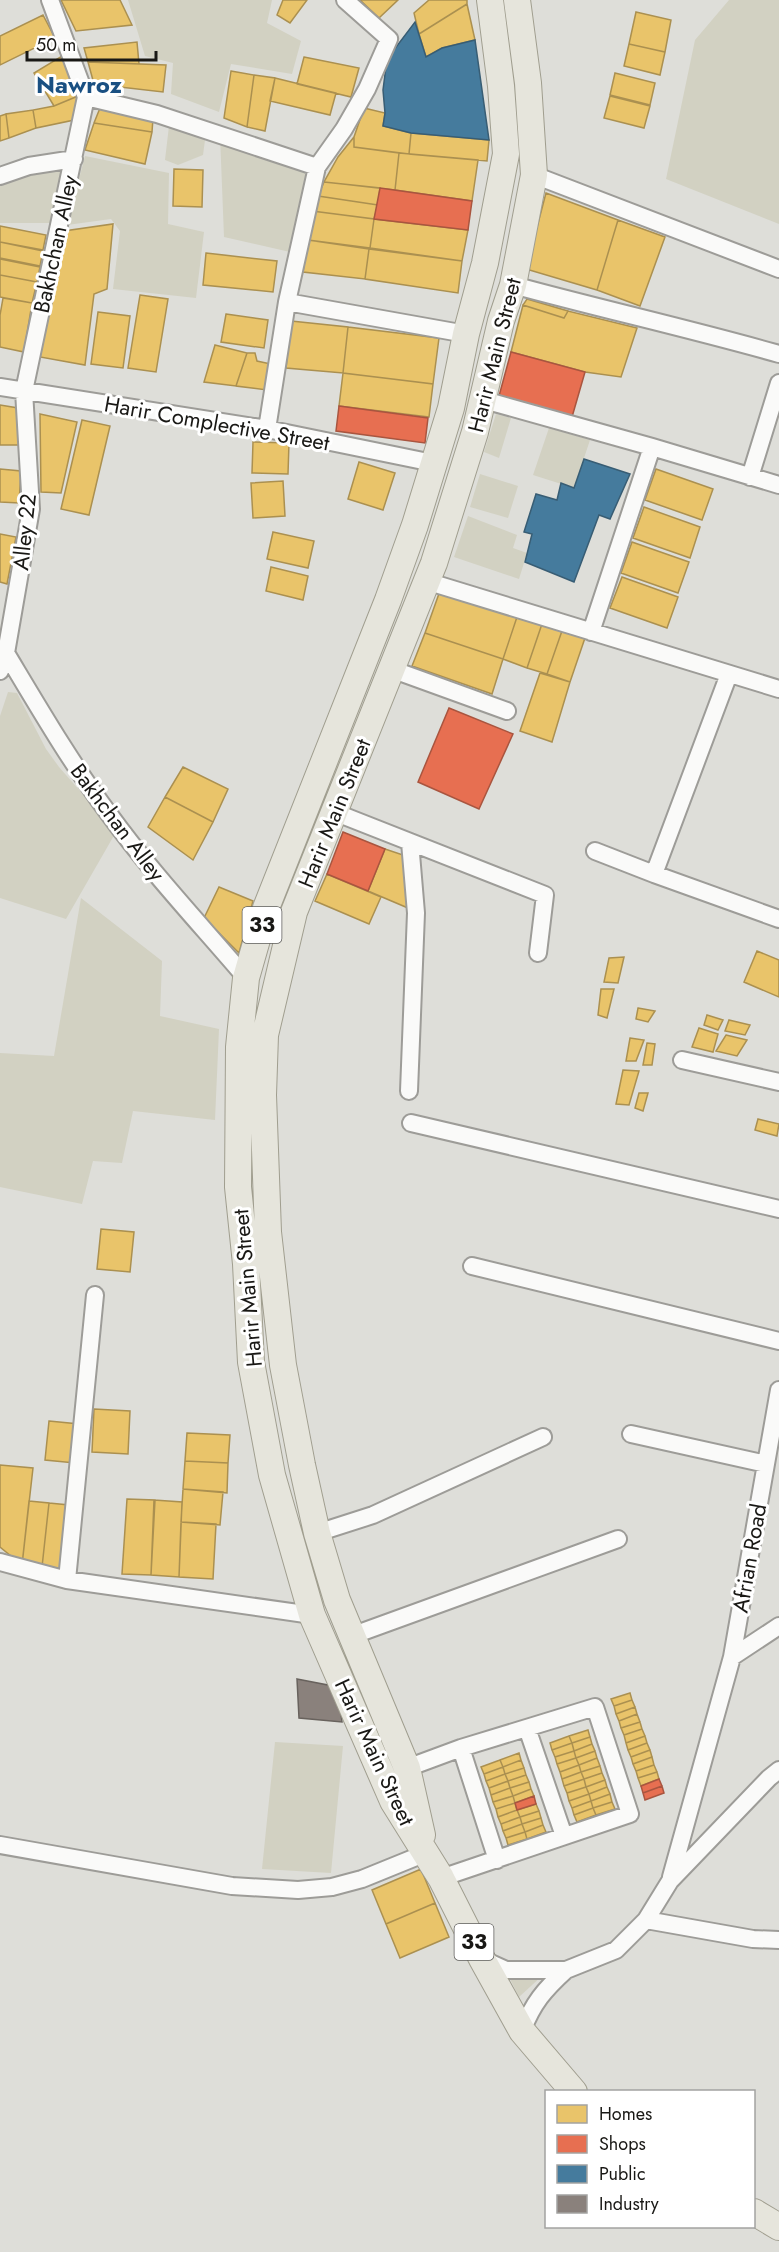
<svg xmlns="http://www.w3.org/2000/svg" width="779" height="2252" viewBox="0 0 779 2252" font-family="Jost,sans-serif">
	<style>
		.green { fill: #d2d1c2 }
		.homes { fill: #e9c46a; stroke: #ab9050; stroke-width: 1.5 }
		.shops { fill: #e76f51; stroke: #a9553f; stroke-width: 1.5 }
		.public { fill: #457b9d; stroke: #385d74; stroke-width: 1.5 }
		.industry { fill: #8a817c; stroke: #68625d; stroke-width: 1.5 }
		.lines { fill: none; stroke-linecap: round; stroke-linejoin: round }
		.street-casing { stroke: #9d9c98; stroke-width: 20 }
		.primary-casing { stroke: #a09e8f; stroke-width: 28 }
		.street { stroke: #fafaf9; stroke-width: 16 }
		.primary { stroke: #e6e5dc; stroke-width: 26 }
		.labels { text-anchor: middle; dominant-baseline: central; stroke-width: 6; stroke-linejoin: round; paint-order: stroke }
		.shield { fill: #fff; stroke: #5e5d5b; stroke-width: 1.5 }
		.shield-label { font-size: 21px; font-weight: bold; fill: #191815 }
		.street-label { font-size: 22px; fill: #191815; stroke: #fff }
		.neighbourhood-label { font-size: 24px; font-weight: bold; fill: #1a5082; stroke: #fff }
	</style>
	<rect width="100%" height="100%" fill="#deded9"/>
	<path class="green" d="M128,0h144l-5,23 34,18 -9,33 -61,-10 -12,48 -48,-18 2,-31 -28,-7z
		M729,0h50v224l-113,-45 29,-139z
		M169,126l36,14 -2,15 -25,10 -13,-5z
		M220,135l88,26 -18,91 -66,-15z
		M85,156l84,17 -1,51 36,8 -8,66 -83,-9 7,-58 -9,-12 -44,6z
		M66,166l-16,57h-50v-38l39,-16z
		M496,414l15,4 -12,40 -15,-6z
		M549,428l41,12 -16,48 -41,-13z
		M480,474l38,12 -10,32 -38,-11z
		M468,516l49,19 -4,13 14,5 -8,26 -65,-22z
		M8,692l9,1 29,56 13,18 57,65 -50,87 -66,-21v-182z
		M81,898l81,63 -2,55 59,13 -4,91 -82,-9 -11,52 -29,-2 -11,43 -82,-17v-134l54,3z
		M275,1742l68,4 -12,127 -69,-4z
		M543,1975l-24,22 -10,-20z"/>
	<path class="homes" d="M61,0h59l12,25 -56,6z
		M283,0h24l-17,23 -13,-8z
		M360,0h38l-19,18z
		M429,0h38v4l-48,30 -5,-21z
		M467,4l8,36 -33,8 -16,9 -7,-23z
		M636,12l35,8 -6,32 -36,-8z
		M43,15l12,23 -55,27v-29z
		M137,42l2,22 -51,-2 -4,-14z
		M629,44l36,8 -5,23 -36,-9z
		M62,56l16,40 -24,10 -20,-33z
		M304,57l55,11 -8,29 -54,-13z
		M88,62l78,3 -3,27 -69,-8z
		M231,71l23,4 -7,52 -23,-9z
		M615,73l40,10 -5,22 -40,-10z
		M254,75l21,3 -10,53 -18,-4z
		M275,78l61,15 -6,22 -60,-14z
		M78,96l-4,24 -38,8 -3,-18 21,-4z
		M610,96l40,10 -6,22 -40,-10z
		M100,108l53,10 -1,14 -58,-9z
		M364,108l21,5 -2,13 28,7 -2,21 -55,-7v-10z
		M33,110l3,18 -27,10 -3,-24z
		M6,114l3,24 -9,3v-25z
		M94,123l58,9 -7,32 -60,-14z
		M411,133l78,7 -2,21 -78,-7z
		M354,137v10l45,6 -4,37 -71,-8 14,-25z
		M399,153l79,7 -6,41 -77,-11z
		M174,169l29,1 -1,37 -29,-1z
		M324,182l56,6 -2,17 -60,-9z
		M546,193l72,27 -21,70 -71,-21z
		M318,196l60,9 -4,14 -62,-8z
		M312,211l62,8 -4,29 -62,-8z
		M374,219l94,11 -6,31 -92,-13z
		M618,220l47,17 -25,69 -43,-16z
		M113,224l-6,65 -13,5 -9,71 -45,-8 24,-126z
		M0,226l46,9 -3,15 -43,-8z
		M308,240l61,9 -4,30 -62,-7z
		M0,242l43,9 -3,15 -40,-8z
		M369,249l93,12 -4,32 -93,-14z
		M206,253l71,8 -4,31 -70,-7z
		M0,259l40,8 -3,15 -37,-7z
		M0,275l37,7 -5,21 -32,-6z
		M140,295l28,4 -12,73 -28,-4z
		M3,298l29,5 -8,49 -24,-5v-32z
		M527,299l41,12 -4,7 -41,-13z
		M523,305l41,13 4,-7 69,17 -16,49 -36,-5 -74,-20z
		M98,312l32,4 -7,52 -32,-4z
		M226,314l42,6 -4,28 -43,-6z
		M291,321l57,6 -5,46 -57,-5z
		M348,327l91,11 -6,46 -90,-11z
		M215,345l32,8 -11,33 -32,-4z
		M247,353h8l2,8 14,3 -4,26 -31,-4z
		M343,373l90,11 -4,33 -90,-11z
		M0,405l18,3 4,37h-22z
		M40,414l37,8 -16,71 -20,-1z
		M82,420l28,6 -21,89 -28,-6z
		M253,442l36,1 -1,31 -36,-1z
		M359,462l36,11 -12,37 -35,-11z
		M0,469l21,2 -2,32 -19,-1z
		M656,469l57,20 -11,31 -57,-20z
		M283,481l2,35 -32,2 -2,-35z
		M644,507l56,20 -10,31 -57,-20z
		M273,532l41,9 -6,27 -41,-9z
		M0,534l16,3 -9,47 -7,-2z
		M632,542l57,20 -11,31 -57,-20z
		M271,567l37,9 -5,24 -37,-9z
		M622,577l56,20 -11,31 -57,-20z
		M441,588l77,26 -15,45 -78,-26z
		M518,614l25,7 -16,47 -24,-9z
		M543,621l20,7 -16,46 -20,-6z
		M563,628l23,7 -16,47 -23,-8z
		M425,633l78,26 -11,35 -80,-28z
		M540,673l30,9 -18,60 -32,-11z
		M183,767l45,22 -15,33 -48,-25z
		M165,797l48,25 -20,38 -45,-33z
		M385,849l21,7 2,52 -40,-17z
		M327,874l54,23 -12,27 -54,-23z
		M219,887l34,14 -14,52 -35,-35z
		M757,951l22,9v37l-35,-15z
		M624,957l-6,26 -14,-1 5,-24z
		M601,989h13l-7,29 -9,-3z
		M638,1008l17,3 -7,11 -12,-3z
		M707,1015l16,5 -5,10 -14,-5z
		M729,1020l21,5 -5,10 -20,-4z
		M699,1028l19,6 -5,18 -21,-5z
		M726,1035l21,5 -10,16 -21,-5z
		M630,1038l14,2 -8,21h-10z
		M647,1043l8,1 -3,21h-9z
		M623,1070l16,1 -10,34 -13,-1z
		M639,1093h9l-5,18 -8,-3z
		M758,1119l21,5 -2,12 -22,-6z
		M101,1229l33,3 -4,40 -33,-3z
		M94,1409l36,2 -2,43 -36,-2z
		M49,1421l30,3 -4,39 -30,-3z
		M187,1433l43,2 -2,28 -43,-2z
		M185,1461l43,2 -1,30 -44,-4z
		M0,1465l33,3 -11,97 -22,-18z
		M183,1489l40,3 -3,33 -39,-3z
		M127,1499l28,1 -4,75 -29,-1z
		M154,1500l28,2 -3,75 -28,-2z
		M29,1501l20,2 -7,64 -20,-2z
		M49,1503l20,2 -6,64 -21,-2z
		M181,1522l35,2 -3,55 -34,-2z
		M630,1693l2,7 -18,6 -3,-7z
		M632,1700l3,7 -19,7 -2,-8z
		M635,1707l2,7 -18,7 -3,-7z
		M637,1714l3,8 -19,6 -2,-7z
		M640,1722l2,7 -18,6 -3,-7z
		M642,1729l3,7 -19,7 -2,-8z
		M588,1730l2,7 -18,6 -3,-7z
		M569,1736l3,7 -20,7 -2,-7z
		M645,1736l2,7 -19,7 -2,-7z
		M590,1737l2,7 -18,7 -2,-8z
		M572,1743l2,8 -19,6 -3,-7z
		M647,1743l3,7 -19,7 -3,-7z
		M592,1744l3,7 -19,7 -2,-7z
		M650,1750l2,7 -19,7 -2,-7z
		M574,1751l2,7 -19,6 -2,-7z
		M595,1751l2,7 -18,7 -3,-7z
		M519,1753l2,7 -18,7 -3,-7z
		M652,1757l2,8 -18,6 -3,-7z
		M576,1758l3,7 -19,7 -3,-8z
		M597,1758l3,8 -19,6 -2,-7z
		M500,1760l3,7 -19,7 -3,-7z
		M521,1760l3,8 -19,6 -2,-7z
		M579,1765l2,7 -19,7 -2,-7z
		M654,1765l3,7 -19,6 -2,-7z
		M600,1766l2,7 -18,6 -3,-7z
		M503,1767l2,7 -19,7 -2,-7z
		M524,1768l2,7 -18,6 -3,-7z
		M581,1772l3,7 -20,7 -2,-7z
		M657,1772l2,7 -18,7 -3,-8z
		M602,1773l3,7 -19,7 -2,-8z
		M505,1774l3,7 -19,7 -3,-7z
		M526,1775l3,7 -19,6 -2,-7z
		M584,1779l2,8 -19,6 -3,-7z
		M605,1780l2,7 -18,7 -3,-7z
		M508,1781l2,7 -19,7 -2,-7z
		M529,1782l2,7 -18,7 -3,-8z
		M586,1787l3,7 -20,7 -2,-8z
		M607,1787l3,7 -19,7 -2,-7z
		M510,1788l3,8 -20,6 -2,-7z
		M531,1789l3,7 -19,7 -2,-7z
		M589,1794l2,7 -19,7 -3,-7z
		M610,1794l2,8 -19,6 -2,-7z
		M513,1796l2,7 -19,6 -3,-7z
		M591,1801l2,7 -19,7 -2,-7z
		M612,1802l3,7 -19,6 -3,-7z
		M515,1803l2,7 -19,7 -2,-8z
		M536,1804l3,7 -19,6 -3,-7z
		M593,1808l3,7 -19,7 -3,-7z
		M517,1810l3,7 -19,7 -3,-7z
		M539,1811l2,7 -19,6 -2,-7z
		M520,1817l2,7 -19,7 -2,-7z
		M541,1818l2,7 -18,7 -3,-8z
		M522,1824l3,8 -19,6 -3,-7z
		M543,1825l3,7 -19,7 -2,-7z
		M525,1832l2,7 -19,6 -2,-7z
		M421,1869l14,34 -49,21 -14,-34z
		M435,1903l14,34 -49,21 -14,-34z"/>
	<path class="shops" d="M380,188l92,13 -4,29 -94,-11z
		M511,352l74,20 -13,45 -73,-21z
		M339,406l89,12 -3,25 -89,-12z
		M449,708l64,26 -34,75 -61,-27z
		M343,832l42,17 -17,42 -41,-17z
		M659,1779l3,7 -19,7 -2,-7z
		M662,1786l2,7 -19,7 -2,-7z
		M534,1796l2,8 -19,6 -2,-7z"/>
	<path class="public" d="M415,22l11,35 16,-9 33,-8 14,100 -78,-7 -28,-7 2,-13 -2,-23 4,-31z
		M584,459l46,15 -20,45 -11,-4 -25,67 -49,-20 7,-28 -8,-2 12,-38 21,6 4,-17 13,5z"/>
	<path class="industry" d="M297,1679l41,8 4,35 -43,-4z"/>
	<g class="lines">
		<defs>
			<path id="street" d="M86,97l71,17 160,53
				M534,175l245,94
				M0,176l29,-10 45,-7
				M513,285c88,24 178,44 266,69
				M287,302l179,32
				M0,387l267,42 166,34
				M484,400l168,47 127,38
				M267,429l20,-127 30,-135 27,-38 23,-40 22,-50 -44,-39
				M750,477l29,-94
				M426,581l353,108
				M591,632l61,-185
				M6,653c33,55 65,110 103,161 42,58 91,110 137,164
				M391,669l116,42
				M0,671l6,-18 25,-144 -7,-118 62,-294 -36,-97
				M729,674l-75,200 125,45
				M334,812l211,83 -7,58
				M595,851l59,23
				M682,1060l97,22
				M409,1091l7,-178 -6,-71
				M411,1123l368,86
				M472,1266l307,75
				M631,1434l135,30
				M317,1533l56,-18 170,-78
				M0,1562l67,18 245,35
				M67,1580l28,-285
				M351,1636l267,-97
				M732,1657l47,-267
				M527,1728l37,108
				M461,1748l36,112
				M407,1768l54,-20 134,-41 35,107 -189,64
				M0,1845l232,41 66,4 34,-3 30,-8 64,-26
				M671,1877l61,-220 47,-31
				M646,1920l107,19 26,1
				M482,1959l24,11h60c-22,20 -33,33 -44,61
				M566,1970l50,-20 30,-30 24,-39 99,-103 10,-8"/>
			<path id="primary" d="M490,0l11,86 5,68 -21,109 -19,71 -15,74 -36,117 -27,75 -122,308 -20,70 -7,69 -1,140 8,77 5,98 21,113 40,140 81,186 48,77 41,81 40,72 52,61
				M422,1835l-15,-67 -70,-168 -20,-67 -15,-68 -19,-100 -15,-133 -5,-137 2,-60 29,-123 140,-349 41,-131 26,-111 12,-36 21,-110 -6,-92 -11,-83
				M754,2212l25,15"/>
		</defs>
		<use href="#street" class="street-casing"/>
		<use href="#primary" class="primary-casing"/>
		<use href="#street" class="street"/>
		<use href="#primary" class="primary"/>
	</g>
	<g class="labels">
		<g class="shield">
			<rect x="242.5" y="907" width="39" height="36" rx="4.5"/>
			<rect x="454.5" y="1924" width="39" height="36" rx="4.5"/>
		</g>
		<g class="shield-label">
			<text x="262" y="925">33</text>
			<text x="474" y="1942">33</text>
		</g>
		<g class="street-label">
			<text transform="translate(55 244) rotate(-78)">Bakhchan Alley</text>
			<text transform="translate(494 355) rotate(-76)">Harir Main Street</text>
			<text transform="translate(217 423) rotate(10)">Harir Complective Street</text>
			<text transform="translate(24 532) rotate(-84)">Alley 22</text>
			<text transform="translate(334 813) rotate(-68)">Harir Main Street</text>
			<text transform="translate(118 822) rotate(53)">Bakhchan Alley</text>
			<text transform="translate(247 1288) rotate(-95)">Harir Main Street</text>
			<text transform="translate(749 1558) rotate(-80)">Afrian Road</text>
			<text transform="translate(375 1752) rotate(65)">Harir Main Street</text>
		</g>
		<g class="neighbourhood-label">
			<text x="79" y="84">Nawroz</text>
		</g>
	</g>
	<rect x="545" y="2090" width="210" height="138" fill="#ffffff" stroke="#a3a3a1" stroke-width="1.5"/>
	<rect x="557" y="2105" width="30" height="18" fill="#e9c46a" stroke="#a3a3a1" stroke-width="1.5"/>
	<text x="599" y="2120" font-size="18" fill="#191815">Homes</text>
	<rect x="557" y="2135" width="30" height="18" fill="#e76f51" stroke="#a3a3a1" stroke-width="1.5"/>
	<text x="599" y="2150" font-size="18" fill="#191815">Shops</text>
	<rect x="557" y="2165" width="30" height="18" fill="#457b9d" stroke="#a3a3a1" stroke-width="1.5"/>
	<text x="599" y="2180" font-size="18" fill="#191815">Public</text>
	<rect x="557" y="2195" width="30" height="18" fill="#8a817c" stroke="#a3a3a1" stroke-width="1.5"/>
	<text x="599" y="2210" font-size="18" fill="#191815">Industry</text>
	<path d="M27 51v9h129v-9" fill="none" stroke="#191815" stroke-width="3"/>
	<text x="36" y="51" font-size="18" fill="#191815" stroke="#ffffff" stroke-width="4.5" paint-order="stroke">50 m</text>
</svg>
